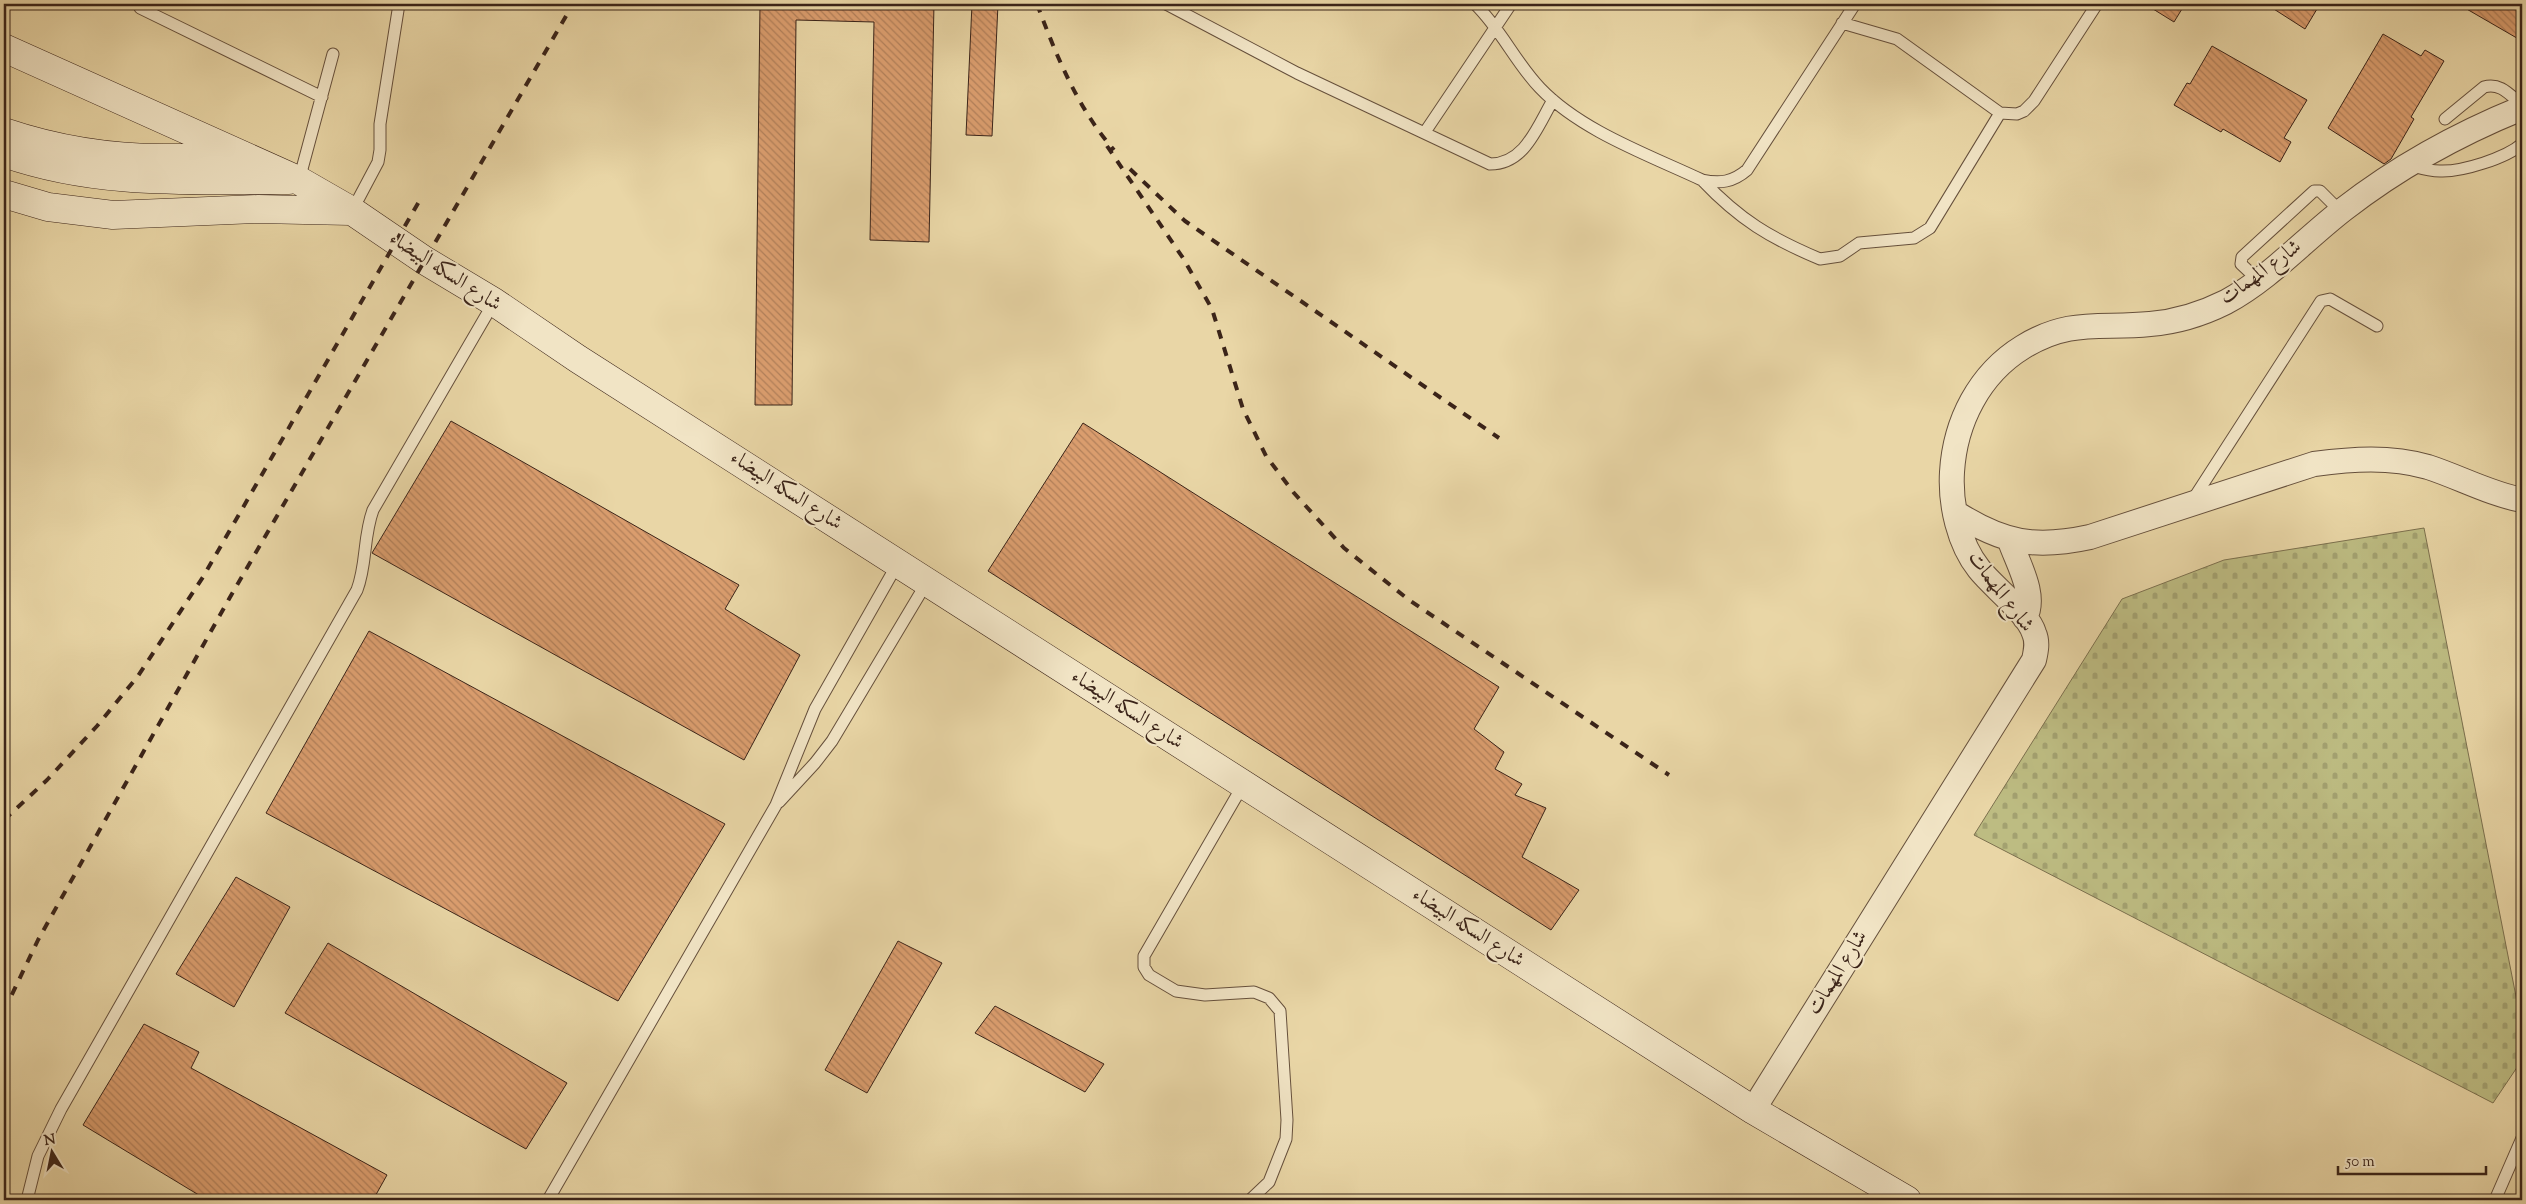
<svg xmlns="http://www.w3.org/2000/svg" width="2526" height="1204" viewBox="0 0 2526 1204" font-family="'Sorts Mill Goudy',Amiri,serif">
	<style>
		.cemetery { fill: url(#cemetery-stones); stroke: #7c704e }
		.building { fill: url(#building-back-hatch); stroke: #3b2419 }
		.lines { fill: none; stroke-linecap: round; stroke-linejoin: round }
		.lane-casing { stroke: #66503c; stroke-width: 13 }
		.street-casing { stroke: #66503c; stroke-width: 26 }
		.secondary-casing { stroke: #3b2419; stroke-width: 29 }
		.lane { stroke: #f1e4c5; stroke-width: 11 }
		.street { stroke: #f1e4c5; stroke-width: 24 }
		.secondary { stroke: #f1e4c5; stroke-width: 28 }
		.rail { stroke: #3b2419; stroke-width: 4; stroke-dasharray: 9 9; stroke-linecap: butt }
		.labels { text-anchor: middle; dominant-baseline: central; stroke-width: 4; stroke-linejoin: round; paint-order: stroke }
		.street-label { font-size: 21px; fill: #3b2419; stroke: #f1e4c5 }
	</style>
	<defs>
		<pattern id="cemetery-stones" width="16" height="16" patternUnits="userSpaceOnUse" patternTransform="scale(1.25)"><rect width="16" height="16" fill="#bdbc82"/><path d="M2 7V4a2 2 0 0 1 4 0v3zM10 15v-3a2 2 0 0 1 4 0v3z" fill="#a3a170"/></pattern>
		<pattern id="building-back-hatch" width="6" height="6" patternUnits="userSpaceOnUse" patternTransform="scale(1.25)"><rect width="6" height="6" fill="#da9d6e"/><path d="M-1 5l2 2M0 0l6 6M5-1l2 2" fill="none" stroke="#b2805a"/></pattern>
	</defs>
	<rect width="100%" height="100%" fill="#e9d6a6"/>
	<filter id="stains"><feTurbulence type="fractalNoise" baseFrequency=".004" numOctaves="4"/><feColorMatrix values="0 0 0 0 .2 0 0 0 0 .09 0 0 0 0 .02 0 0 0 .5 -.17"/></filter>
	<radialGradient id="worn" r=".72"><stop offset=".6" stop-color="#630" stop-opacity="0"/><stop offset="1" stop-color="#630" stop-opacity=".3"/></radialGradient>
	<path class="cemetery" d="M2424,528l98,499v33l-29,43 -519,-268 148,-236 102,-39z"/>
	<path class="building" d="M760,4h174l-5,238 -59,-2 4,-218 -78,-2 -4,385h-37z
		M972,4h26l-6,132 -26,-1z
		M2145,4h40l-11,18z
		M2266,4h54l-15,25z
		M2458,4h51l13,7v30z
		M2383,34l38,22 4,-6 19,11 -33,56 3,2 -23,40 -7,5 -56,-36z
		M2212,46l95,54 -23,38 7,4 -11,20 -57,-33 -2,3 -47,-27 13,-22 3,1z
		M451,421l288,164 -14,24 75,46 -56,105 -372,-207z
		M1083,423l416,264 -25,42 30,23 -9,17 27,15 -7,11 31,13 -24,49 57,33 -28,40 -563,-359z
		M369,631l356,193 -107,177 -352,-188z
		M236,877l54,30 -56,100 -58,-33z
		M898,941l44,22 -75,130 -42,-23z
		M328,943l239,140 -41,66 -241,-136z
		M995,1006l109,58 -19,28 -110,-59z
		M144,1024l55,28 -8,16 196,107 -14,25h-166l-124,-75z"/>
	<g class="lines">
		<defs>
			<path id="lane" d="M1166,4l131,69 193,91c35,0 47,-37 63,-64
				M1475,4c26,25 40,58 65,84 41,43 109,67 162,92 18,4 31,2 45,-10l108,-166
				M140,8l182,89
				M1842,23l55,16 103,74 17,1 7,-3 10,-10 63,-97
				M2445,119l39,-32c16,-5 26,8 38,18
				M1425,132l86,-128
				M2409,165c11,3 20,6 31,6 22,1 66,-13 82,-27
				M299,180l34,-126
				M1702,180c38,40 68,58 118,79l20,-3 19,-13 55,-5 16,-10 70,-115
				M352,211l26,-49 2,-12v-26l19,-120
				M2258,280l-17,-16 1,-7 72,-66h6l21,21
				M2192,501l129,-200 9,-2 47,27
				M1243,785l-99,171v11l5,8 27,16 29,4 49,-3 15,6 11,13 7,109 -1,19 -17,43 -19,18
				M779,802l36,-39 17,-22 95,-159
				M27,1200l11,-44 23,-47 296,-519c10,-26 6,-53 16,-80l121,-208
				M548,1200l228,-395 39,-96 83,-146
				M2495,1200l27,-62"/>
			<path id="street" d="M1956,513c47,30 79,36 134,24l224,-73c38,-5 76,-8 114,3 31,10 62,27 94,33
				M2010,541c8,23 27,54 15,77
				M1753,1110l281,-450c2,-9 4,-18 0,-27 -6,-20 -41,-46 -55,-64 -20,-25 -29,-64 -27,-97 3,-50 27,-98 71,-125 47,-29 78,-18 127,-23 26,-2 52,-10 76,-22 43,-23 79,-63 118,-93 54,-42 114,-75 178,-101"/>
			<path id="secondary" d="M4,48l294,132 54,31 72,49 70,42 84,57 1175,751 154,90
				M4,132c77,26 153,32 234,21
				M4,153c94,33 187,27 285,27
				M4,194l44,13 65,8 145,-6 92,2"/>
		</defs>
		<use href="#lane" class="lane-casing"/>
		<use href="#street" class="street-casing"/>
		<use href="#secondary" class="secondary-casing"/>
		<use href="#lane" class="lane"/>
		<use href="#street" class="street"/>
		<use href="#secondary" class="secondary"/>
		<path class="rail" d="M1037,4c19,51 41,105 77,146
			M1107,146l76,112 29,51 31,100 23,47 28,37 50,55 65,52 260,175
			M1130,169l55,52 314,217
			M4,820l43,-40 50,-54 41,-50 65,-99 218,-379
			M4,1011l34,-71 191,-341 344,-595"/>
	</g>
	<g class="labels">
		<g class="street-label">
			<text transform="translate(445 272) rotate(33)">شارع السكه البيضاء</text>
			<text transform="translate(2261 273) rotate(-36)">شارع المهمات</text>
			<text transform="translate(786 491) rotate(33)">شارع السكه البيضاء</text>
			<text transform="translate(2000 592) rotate(53)">شارع المهمات</text>
			<text transform="translate(1127 710) rotate(33)">شارع السكه البيضاء</text>
			<text transform="translate(1468 928) rotate(33)">شارع السكه البيضاء</text>
			<text transform="translate(1838 973) rotate(-58)">شارع المهمات</text>
		</g>
	</g>
	<rect width="2526" height="1204" fill="none" stroke="#e9d6a6" stroke-width="20"/>
	<rect x="5" y="5" width="2516" height="1194" fill="none" stroke="#3b2419" stroke-width="2.5"/>
	<rect x="10" y="10" width="2506" height="1184" fill="none" stroke="#3b2419"/>
	<g transform="translate(52 1152) rotate(350)" stroke="#f1e4c5" stroke-width="4" paint-order="stroke">
	<path d="M0-4L9 19L0 12L-9 19Z" fill="#3b2419"/>
	<text y="-8" font-size="14" font-weight="bold" text-anchor="middle" fill="#3b2419">N</text>
	</g>
	<path d="M2338 1166v8h148v-8" fill="none" stroke="#3b2419" stroke-width="2.5"/>
	<text x="2346" y="1166" font-size="15" fill="#3b2419" stroke="#f1e4c5" stroke-width="4" paint-order="stroke">50 m</text>
	<rect width="100%" height="100%" filter="url(#stains)"/>
	<rect width="100%" height="100%" fill="url(#worn)"/>
</svg>
